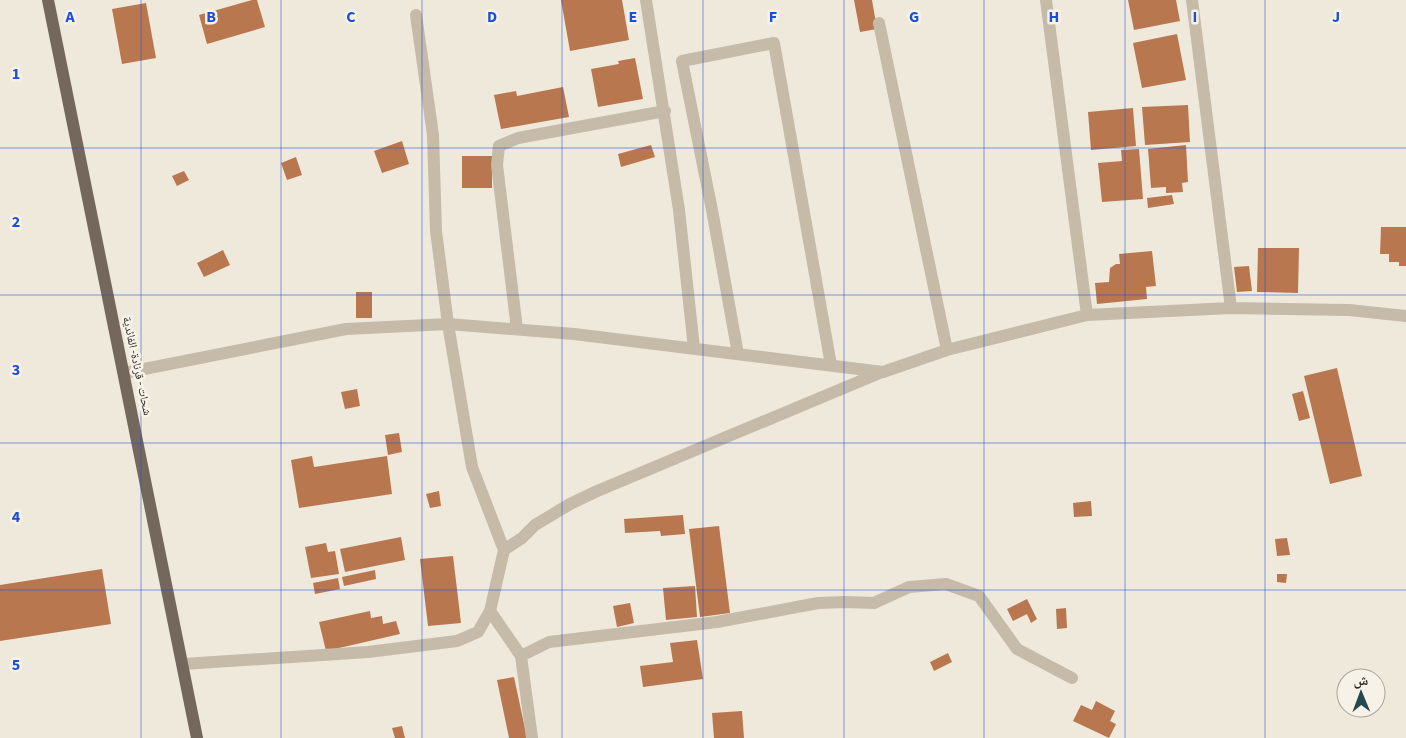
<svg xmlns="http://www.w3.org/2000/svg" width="1406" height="738" viewBox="0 0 1406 738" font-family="'Source Sans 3','Noto Naskh Arabic',sans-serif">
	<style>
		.building { fill: #b97750 }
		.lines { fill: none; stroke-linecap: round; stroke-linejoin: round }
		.minor { stroke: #c6baa9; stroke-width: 12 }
		.major { stroke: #74675b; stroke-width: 12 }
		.grid { fill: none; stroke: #1d4ed8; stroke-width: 1; stroke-opacity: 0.55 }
		.labels { text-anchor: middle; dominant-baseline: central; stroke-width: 5; stroke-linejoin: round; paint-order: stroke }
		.street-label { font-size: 12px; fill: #342d28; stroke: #f7f2e8 }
		.grid-label { font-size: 16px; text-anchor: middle; font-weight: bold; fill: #1d4ed8; stroke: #f7f2e8; stroke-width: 5; stroke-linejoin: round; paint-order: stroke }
	</style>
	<rect width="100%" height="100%" fill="#efe9dc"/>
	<path class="building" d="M252,0h5l8,27 -58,17 -8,-29z
		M561,0h61l7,40 -59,11z
		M854,0h18l5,29 -17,3z
		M1128,0h48l4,21 -46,9z
		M146,3l10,55 -34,6 -10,-55z
		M1177,34l9,46 -44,8 -9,-45z
		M635,58l8,41 -45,8 -7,-38 28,-5 -1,-3z
		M563,87l6,30 -68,12 -7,-34 22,-4 1,5z
		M1188,105l2,37 -45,3 -3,-38z
		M1133,108l3,38 -45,4 -3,-38z
		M402,141l7,23 -27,9 -8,-22z
		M651,145l4,12 -34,10 -3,-13z
		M1186,145l2,37 -6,1 1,9 -17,1v-6l-15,1 -3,-39z
		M1139,149l4,50 -41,3 -4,-39 24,-2 -1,-11z
		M462,156h30v32h-30z
		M296,157l6,18 -15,5 -6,-17z
		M184,171l5,9 -12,6 -5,-10z
		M1172,195l2,9 -26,4 -1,-10z
		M1381,227h25v39h-7v-4h-10v-8h-9z
		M1258,248h41l-1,45 -41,-1z
		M223,250l7,15 -26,12 -7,-14z
		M1152,251l4,35 -10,1 1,12 -50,5 -2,-21 14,-1 1,-14 6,-4h4l-1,-10z
		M1249,266l3,25 -15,1 -3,-25z
		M356,292h16v26h-16z
		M1337,368l25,108 -32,8 -26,-108z
		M357,389l3,17 -15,3 -4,-17z
		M1303,391l7,27 -11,3 -7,-27z
		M399,433l3,19 -14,3 -3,-20z
		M312,456l2,11 73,-11 5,38 -93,14 -8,-48z
		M439,491l2,15 -11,2 -4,-14z
		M1091,501l1,15 -18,1 -1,-14z
		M683,515l2,19 -24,2 -1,-5 -35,2 -1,-14z
		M719,526l11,87 -30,4 -11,-88z
		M401,537l4,23 -60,12 -5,-23z
		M1287,538l3,17 -13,1 -2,-17z
		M326,543l2,9 7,-1 4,23 -28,4 -6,-31z
		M453,556l8,67 -33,3 -8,-67z
		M102,569l9,55 -111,17v-56z
		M375,570l1,9 -32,7 -2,-9z
		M1277,574h10l-1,9 -9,-1z
		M338,578l2,11 -25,5 -2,-11z
		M695,586l2,31 -31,3 -3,-32z
		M1027,599l10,20 -6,4 -4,-9 -14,7 -6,-12z
		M630,603l4,20 -17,4 -4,-21z
		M1066,608l1,20 -10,1 -1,-20z
		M370,611l1,7 11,-2 1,8 13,-3 4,13 -74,17 -7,-29z
		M697,640l6,39 -60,8 -3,-21 33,-4 -3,-19z
		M948,653l4,9 -18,9 -4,-9z
		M514,677l13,61h-18l-12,-58z
		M1096,701l19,10 -5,10 6,3 -7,14 -36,-17 8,-16 11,5z
		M742,711l2,27h-30l-2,-25z
		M402,726l3,12h-10l-3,-10z"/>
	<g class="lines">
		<path class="minor" d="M646,0l33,210 15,138
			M1046,0l41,315
			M1192,0l39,308
			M416,15l17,120 3,96 12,93 24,143 32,83
			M879,23l68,327
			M517,329l-20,-164 2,-19 19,-8 147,-27
			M738,354l-26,-144 -30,-149 92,-18 57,322
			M124,373l222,-44 102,-5 126,10 309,38 64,-22 140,-35 144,-7 118,2 57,6
			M490,611l31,45 11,82
			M521,656l28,-14 168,-20 101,-19 27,-1 29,1 35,-16 37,-3 33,12 38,53 55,29
			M183,664l185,-12 89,-11 21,-9 12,-21 14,-61 18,-12 13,-13 35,-21 25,-12 287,-120"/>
		<path class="major" d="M48,0l149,738"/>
	</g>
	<path class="grid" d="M141,0v738M281,0v738M422,0v738M562,0v738M703,0v738M844,0v738M984,0v738M1125,0v738M1265,0v738M0,148h1406M0,295h1406M0,443h1406M0,590h1406"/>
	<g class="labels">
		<g class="street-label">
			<text transform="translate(137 366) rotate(78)">شحات - قرنادة- الفائدية</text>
		</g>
	</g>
	<g class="grid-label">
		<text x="70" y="22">A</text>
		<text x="211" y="22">B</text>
		<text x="351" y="22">C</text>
		<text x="492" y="22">D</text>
		<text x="633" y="22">E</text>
		<text x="773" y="22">F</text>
		<text x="914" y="22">G</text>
		<text x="1054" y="22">H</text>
		<text x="1195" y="22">I</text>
		<text x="1336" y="22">J</text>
		<text x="16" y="79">1</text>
		<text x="16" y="227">2</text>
		<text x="16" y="375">3</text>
		<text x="16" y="522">4</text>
		<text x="16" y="670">5</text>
	</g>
	<g transform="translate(1361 693) rotate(359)"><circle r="24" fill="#f7f2e8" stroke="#a9a39b"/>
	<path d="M0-4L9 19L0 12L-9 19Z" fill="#224851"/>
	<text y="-8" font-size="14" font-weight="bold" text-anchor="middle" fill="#342d28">ش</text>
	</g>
</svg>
